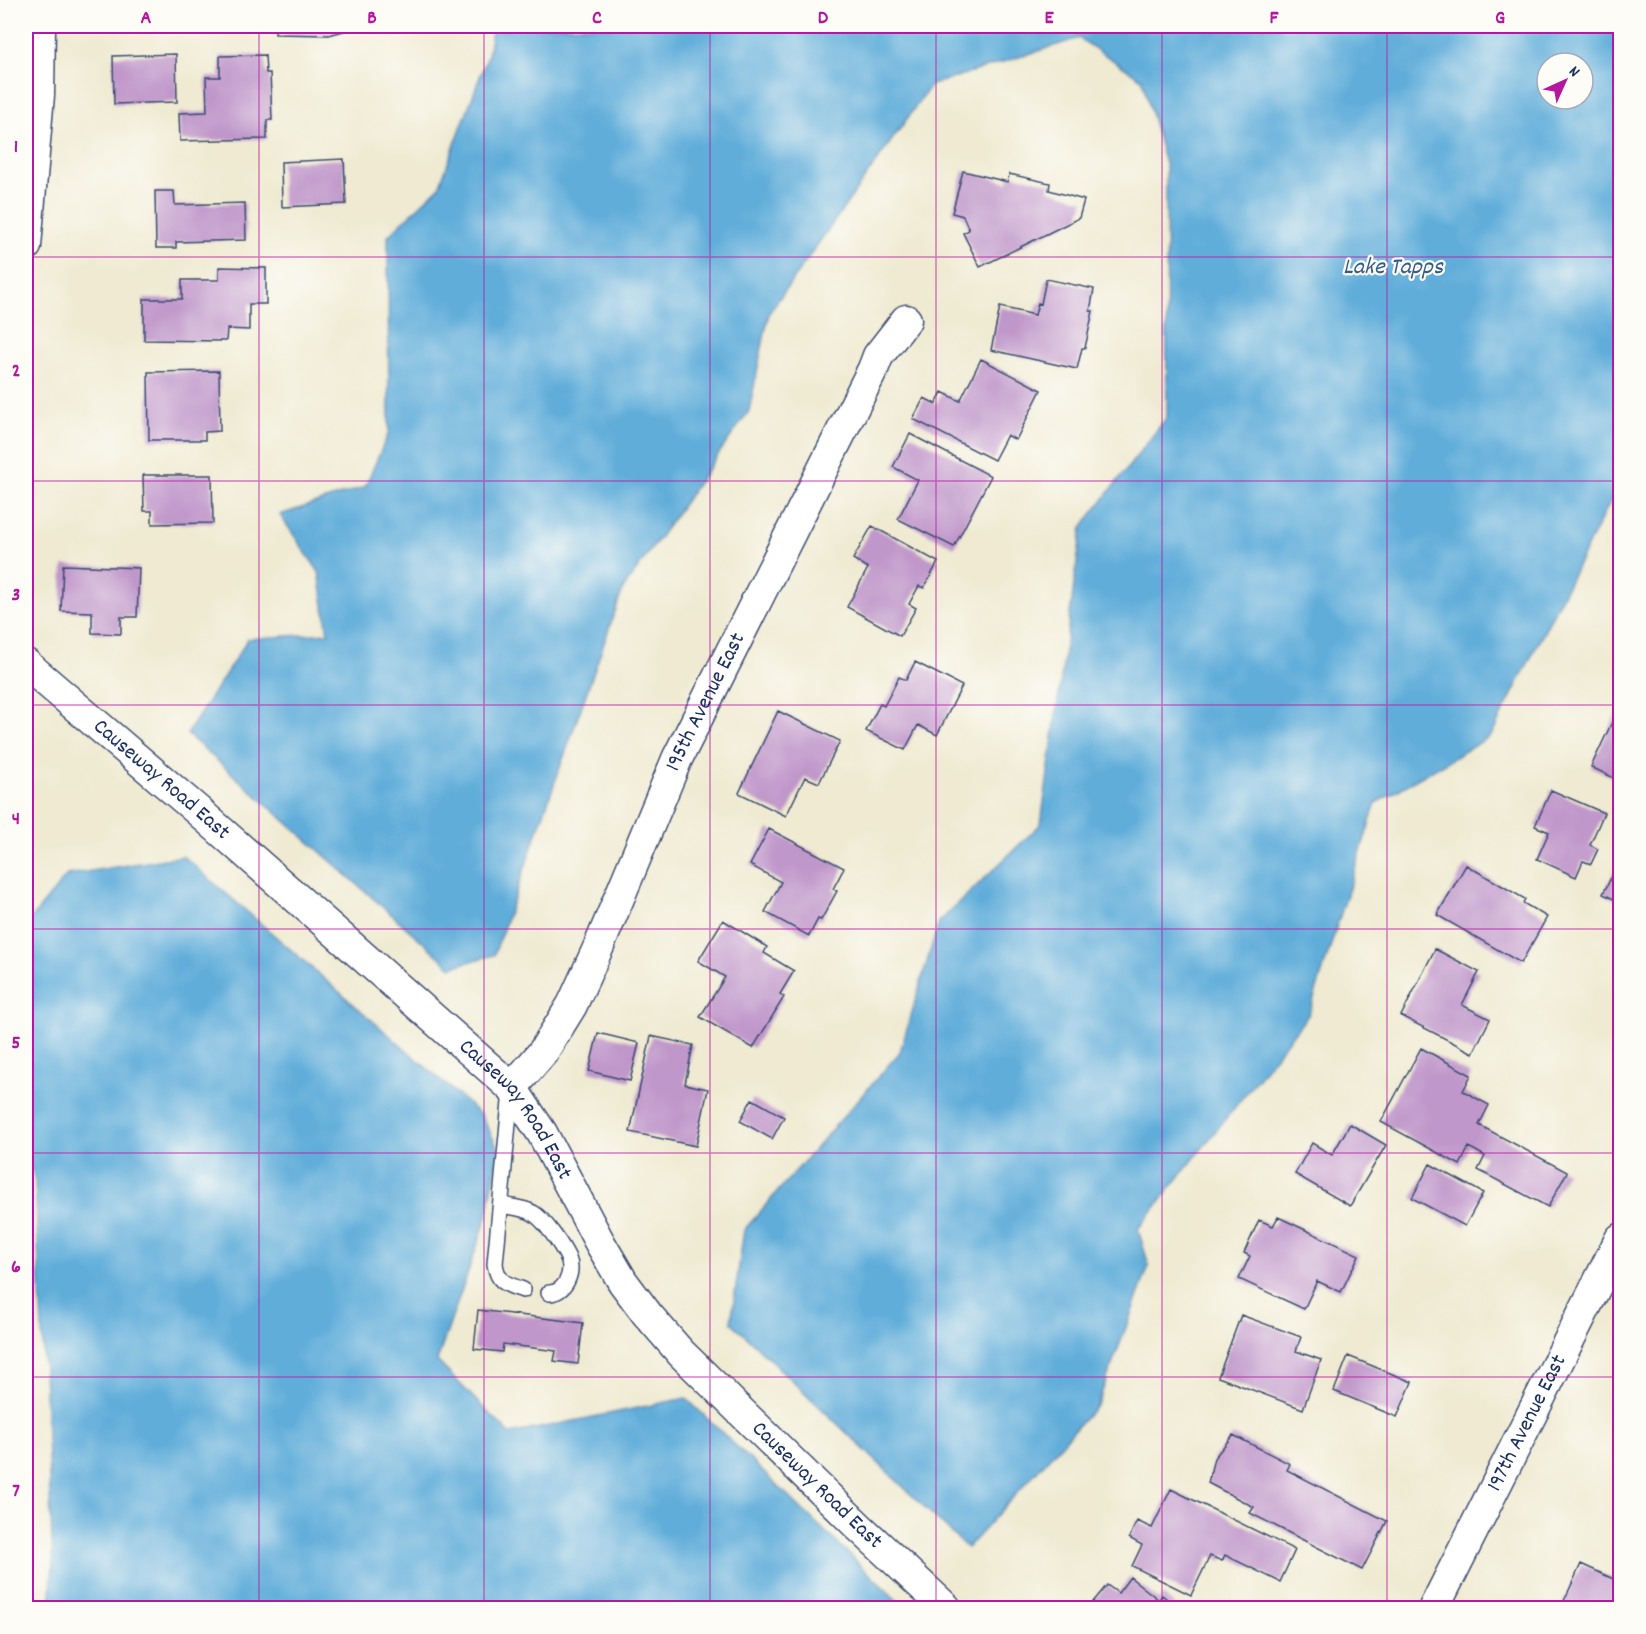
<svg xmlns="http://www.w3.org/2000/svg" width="1646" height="1634" viewBox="0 0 1646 1634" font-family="Dekko,sans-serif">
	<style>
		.water { fill: #61adda; stroke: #3e6e9c; stroke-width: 1.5; fill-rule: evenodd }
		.building { fill: #c097ca }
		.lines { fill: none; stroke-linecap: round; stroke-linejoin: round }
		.lane-casing { stroke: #3b4b6f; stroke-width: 18 }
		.street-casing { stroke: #3b4b6f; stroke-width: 33 }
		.lane { stroke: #fff; stroke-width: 15 }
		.street { stroke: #fff; stroke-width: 30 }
		.grid { fill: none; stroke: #b5179e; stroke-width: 1.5; stroke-opacity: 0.55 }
		.labels { text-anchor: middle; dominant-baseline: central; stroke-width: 4.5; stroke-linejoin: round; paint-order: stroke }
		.street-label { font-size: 22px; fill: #1b2f5e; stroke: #fdfcf7 }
		.water-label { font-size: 24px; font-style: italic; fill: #345b89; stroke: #fdfcf7 }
		.neatline { fill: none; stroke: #b5179e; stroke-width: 2 }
		.grid-label { font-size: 20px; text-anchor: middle; font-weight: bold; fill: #b5179e }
	</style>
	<rect width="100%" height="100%" fill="#fdfcf7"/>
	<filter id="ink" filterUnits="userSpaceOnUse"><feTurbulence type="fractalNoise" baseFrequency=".0167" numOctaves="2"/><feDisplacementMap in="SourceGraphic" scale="12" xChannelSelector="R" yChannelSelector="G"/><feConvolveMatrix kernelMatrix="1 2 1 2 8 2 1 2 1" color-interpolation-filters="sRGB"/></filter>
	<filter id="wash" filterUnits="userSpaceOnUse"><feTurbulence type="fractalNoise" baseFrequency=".008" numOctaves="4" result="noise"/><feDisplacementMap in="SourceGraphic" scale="24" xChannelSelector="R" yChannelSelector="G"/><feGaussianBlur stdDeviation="1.35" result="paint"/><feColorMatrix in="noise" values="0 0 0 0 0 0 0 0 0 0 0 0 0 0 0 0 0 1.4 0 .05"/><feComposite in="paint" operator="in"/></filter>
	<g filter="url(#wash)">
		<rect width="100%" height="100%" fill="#efead1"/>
		<path class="water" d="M493,26h1127v456l-129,254 -115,67 -67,211 -171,215 11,37 -52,139 -130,143 -236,-226 13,-92 156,-178 39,-130 102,-98 41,-297 85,-110 -1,-249 -24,-89 -63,-41 -148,47 -162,228 -20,98 -126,178 -129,366 -43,12 -264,-233 61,-95 80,-6 -9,-61 -39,-57 85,-28 24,-55 -1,-196 51,-49 49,-132zM1547,63h36v36h-36z
			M183,856l298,259 18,35 -12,67 -50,144 73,73 176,-36 219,210h-855l3,-45 -18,-382 -9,-32v-224l41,-50z"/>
		<g id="blocks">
			<path class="building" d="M275,26h87l-33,9 -54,-1z
				M176,54l1,48 -63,2 -1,-48z
				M265,55l1,18h4l2,47h-5v19l-87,2 -1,-28 28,-1 -1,-35h14v-21z
				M344,159l2,45 -64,3 -1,-45z
				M963,171l45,11 1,-8 41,9 -1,7 35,10 -5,18 -99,49 -17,-34 6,-3 -6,-14 -11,-3z
				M155,191h19l1,14 70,-2 1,37 -70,2v6h-20z
				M219,267l47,1v36h-17v26l-22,-1 -1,12 -82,-1v-41h38v-19h37z
				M1046,279l48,10 -4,22h3l-8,37h-3l-5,21 -86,-19 9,-43 35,8 3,-12 3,1z
				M981,359l60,31 -25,50 -9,-5 -13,25 -81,-41 11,-21 12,6 6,-12 18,9z
				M219,371l1,60 -15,1v8h-56l-1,-68z
				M910,434l81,42 -37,71 -56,-28 20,-39 -25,-13z
				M143,475h69l1,48 -61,1v-13h-8z
				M872,526l66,36 -14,26 -5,-2 -10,18 7,4 -16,28 -53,-29 21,-39 -15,-9z
				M63,565l76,3 -2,49h-16v17l-29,-1v-21l-31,-1z
				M915,662l47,24 -25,49 -19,-10 -13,25 -39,-19 14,-27 4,2 15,-29 7,3z
				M1620,705v76l-29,-14z
				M778,711l62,30 -21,42 -14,-6 -19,39 -47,-23z
				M1551,790l53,23 -14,32 8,4 -7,15 -8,-3 -7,16 -39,-18 12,-27 -14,-6z
				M769,829l75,39 -11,21 4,2 -16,29 -3,-1 -9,17 -44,-24 16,-30 -31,-17z
				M1620,859v43l-17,-8z
				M1466,865l59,34 -2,4 24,14 -26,46 -84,-48z
				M723,920l44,27 -3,6 30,18 -14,23 4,3 -31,51 -53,-31 25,-40 -27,-16z
				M1435,949l44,23 -17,33 28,14 -17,34 -72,-37z
				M598,1033l41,10 -9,38 -41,-10z
				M651,1036l42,9 -8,39 23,5 -12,57 -66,-14z
				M1421,1048l50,27 -8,16 26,14 -10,20 88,47 -19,35 -70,-37 7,-14 -16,-9 -9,18 -79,-43z
				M752,1099l32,18 -12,22 -32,-18z
				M1350,1124l36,21 -36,61 -55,-32 17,-31 20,12z
				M1430,1164l53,29 -18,33 -53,-28z
				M1278,1217l81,38 -18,37 -24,-11 -13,28 -65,-30 11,-23 -6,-3 15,-33 14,6z
				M478,1310l105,13 -5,41 -24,-3 2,-10 -53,-7 -1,8 -28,-3z
				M1241,1315l60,22 -5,14 25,9 -18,49 -85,-32z
				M1348,1356l64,26 -15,35 -63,-26z
				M1233,1435l57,29 -3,6 100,51 -25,49 -112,-57 4,-6 -46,-24 6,-25z
				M1171,1489l124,61 -15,32 -55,-27 -3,6 -12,-5 -19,39 -59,-29 10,-21 -13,-7 8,-17 15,7z
				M1581,1564l39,18v26h-44l-13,-5z
				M1130,1577l29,23 3,-5 17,13h-91l19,-23 11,8z"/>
		</g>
	</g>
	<g filter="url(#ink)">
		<use href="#blocks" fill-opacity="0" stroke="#3b4b6f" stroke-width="1.5"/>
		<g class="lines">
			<defs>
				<path id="lane" d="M511,1091l-16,173c3,19 11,20 28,26
					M501,1205c10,2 24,3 32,8 12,7 29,33 35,45 6,15 -3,35 -19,35"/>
				<g id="street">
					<path d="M26,246l13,-151 1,-69"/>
					<path id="s1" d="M26,664l171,146 315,278 30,45 58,110 23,39 24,32 34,39 177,173 88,82"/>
					<path id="s2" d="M512,1088l31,-36 29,-47 27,-59 78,-187 196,-390 5,-13 28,-36"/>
					<path id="s3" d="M1434,1608l186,-369"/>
				</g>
			</defs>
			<use href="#lane" class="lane-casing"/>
			<use href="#street" class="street-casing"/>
			<use href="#lane" class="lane"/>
			<use href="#street" class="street"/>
		</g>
	</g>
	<path class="grid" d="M259,26v1582M484,26v1582M710,26v1582M936,26v1582M1162,26v1582M1387,26v1582M26,257h1594M26,481h1594M26,705h1594M26,929h1594M26,1153h1594M26,1377h1594"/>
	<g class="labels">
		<g class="street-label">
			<text stroke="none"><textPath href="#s2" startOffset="434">195th Avenue East</textPath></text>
			<text stroke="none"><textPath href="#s1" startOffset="178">Causeway Road East</textPath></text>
			<text stroke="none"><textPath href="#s1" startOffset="664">Causeway Road East</textPath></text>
			<text stroke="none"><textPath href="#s3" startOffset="207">197th Avenue East</textPath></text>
			<text stroke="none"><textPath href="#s1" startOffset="1150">Causeway Road East</textPath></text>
		</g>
		<g class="water-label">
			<text x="1393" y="268">Lake Tapps</text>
		</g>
	</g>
	<rect width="1646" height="1634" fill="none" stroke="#fdfcf7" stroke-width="66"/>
	<g transform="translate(1565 81) rotate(45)"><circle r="28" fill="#fdfcf7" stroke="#a3aaba" stroke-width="1.5"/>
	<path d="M0-4.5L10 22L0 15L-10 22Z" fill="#b5179e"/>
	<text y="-9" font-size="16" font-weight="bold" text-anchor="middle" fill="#1b2f5e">N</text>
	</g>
	<rect x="33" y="33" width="1580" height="1568" class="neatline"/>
	<g class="grid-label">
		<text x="146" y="23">A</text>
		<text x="372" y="23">B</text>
		<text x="597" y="23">C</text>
		<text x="823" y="23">D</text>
		<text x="1049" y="23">E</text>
		<text x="1274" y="23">F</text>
		<text x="1500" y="23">G</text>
		<text x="16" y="152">1</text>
		<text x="16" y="376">2</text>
		<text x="16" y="600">3</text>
		<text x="16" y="824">4</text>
		<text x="16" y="1048">5</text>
		<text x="16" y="1272">6</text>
		<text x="16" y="1496">7</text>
	</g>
</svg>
